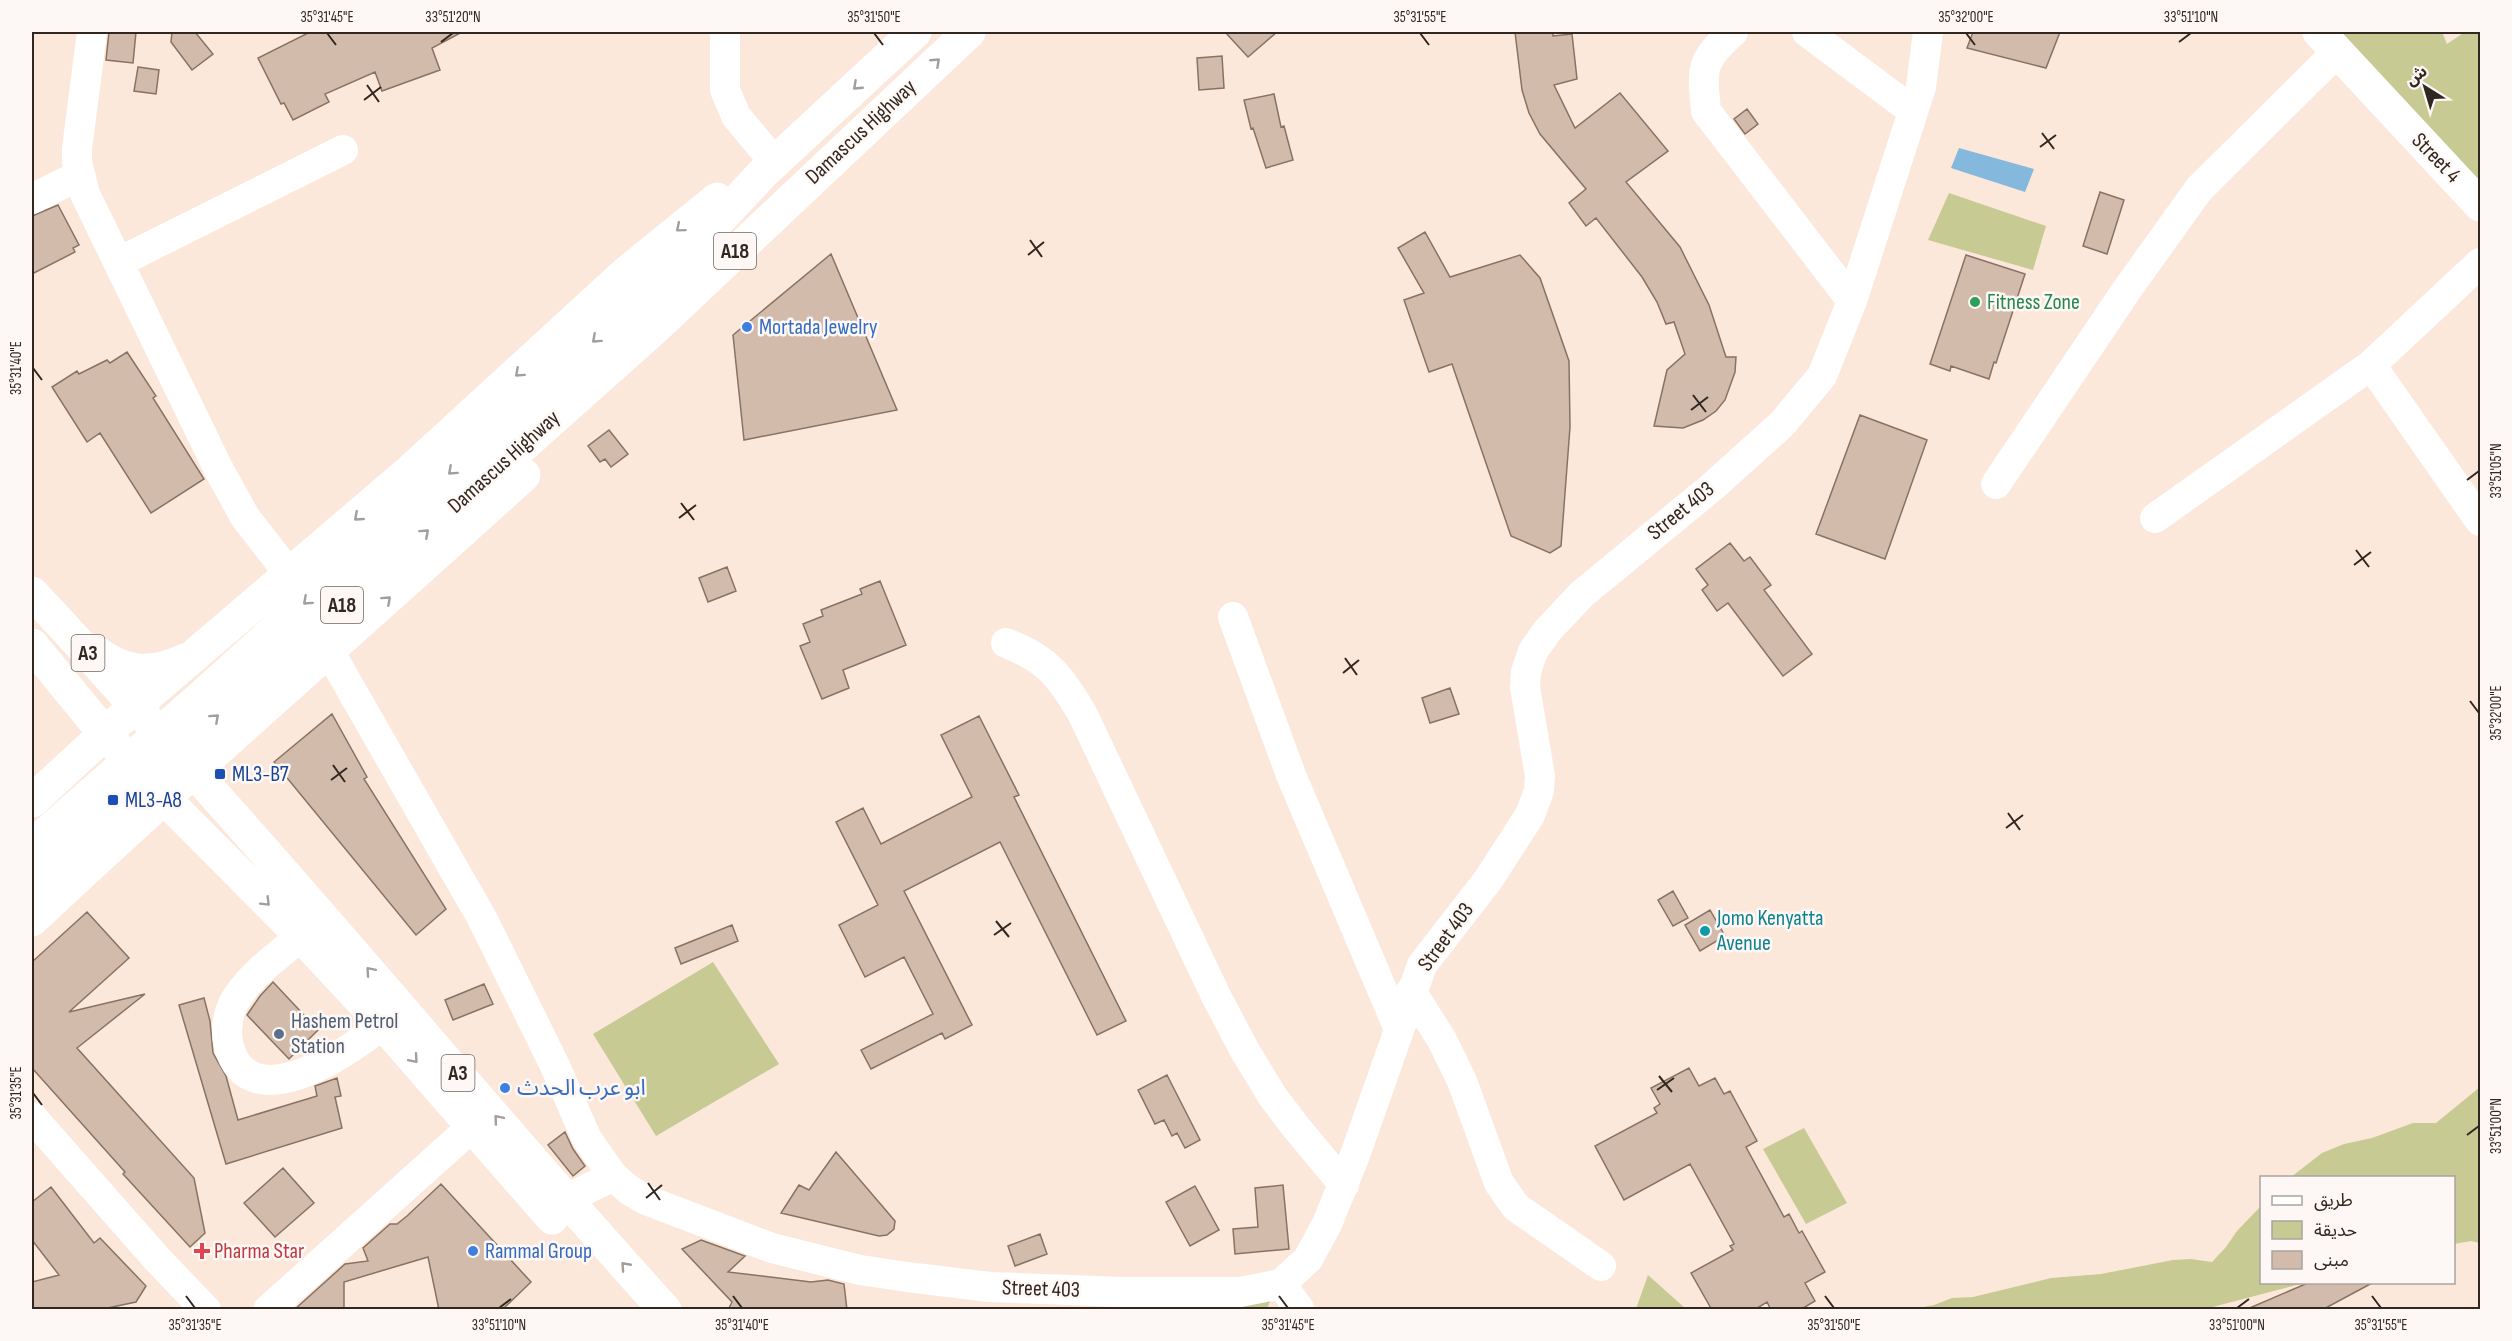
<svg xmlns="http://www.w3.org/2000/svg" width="2512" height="1341" viewBox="0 0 2512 1341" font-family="'Sofia Sans Condensed','Noto Sans Arabic',sans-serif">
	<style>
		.green { fill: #c7ca92 }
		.water { fill: #84b8dc }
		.building { fill: #d3bbab; stroke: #887263; stroke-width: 1.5 }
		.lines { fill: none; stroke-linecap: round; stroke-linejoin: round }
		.minor { stroke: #fff; stroke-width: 30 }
		.major { stroke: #fff; stroke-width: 33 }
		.highway { stroke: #fff; stroke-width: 33 }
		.oneway { stroke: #a29e9b }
		.ticks { fill: none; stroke: #302721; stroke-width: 2 }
		.leisure-dot { fill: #2e9e5b; stroke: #fdf8f5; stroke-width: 2 }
		.shop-dot { fill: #3f7fe0; stroke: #fdf8f5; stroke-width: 2 }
		.transit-dot { fill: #1a4fb4; stroke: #fdf8f5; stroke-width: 2 }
		.culture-dot { fill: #0f9aa8; stroke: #fdf8f5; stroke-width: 2 }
		.service-dot { fill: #5c6f8a; stroke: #fdf8f5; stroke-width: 2 }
		.health-dot { fill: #e0444e; stroke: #fdf8f5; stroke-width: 2 }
		.labels { text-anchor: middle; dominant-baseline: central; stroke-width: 5; stroke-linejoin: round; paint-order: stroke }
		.shield { fill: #fdf8f5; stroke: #6e6661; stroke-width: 1.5 }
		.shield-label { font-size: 21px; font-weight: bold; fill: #302721 }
		.street-label { font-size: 22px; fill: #302721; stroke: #fdf8f5 }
		.leisure-label { font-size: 22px; fill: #27864d; stroke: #fdf8f5; text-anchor: start }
		.shop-label { font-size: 22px; fill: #366cbe; stroke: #fdf8f5; text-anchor: start }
		.transit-label { font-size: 22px; fill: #164399; stroke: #fdf8f5; text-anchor: start }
		.culture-label { font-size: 22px; fill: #0d838f; stroke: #fdf8f5; text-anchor: start }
		.service-label { font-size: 22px; fill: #4e5e75; stroke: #fdf8f5; text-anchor: start }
		.health-label { font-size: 22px; fill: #be3a42; stroke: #fdf8f5; text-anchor: start }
		.neatline { fill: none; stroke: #302721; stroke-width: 2 }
		.ticks-label { font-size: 15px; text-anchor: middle; fill: #302721 }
	</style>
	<rect width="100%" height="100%" fill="#fce8db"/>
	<path class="green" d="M2310,32h132l5,12 18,-12h15v183z
		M1949,193l97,33 -13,44 -105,-30z
		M713,962l66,102 -123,72 -63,-102z
		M2480,1087v156l-9,-2 -17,3v-66l-163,-1 31,-24 22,-9 28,-6 41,-15h23z
		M1804,1128l43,75 -41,21 -43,-75z
		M2261,1206l1,76 42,1 -99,26h-293l22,-4 18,-7 21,-1 78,-19 50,-4 72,-14 18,-1 21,3 14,-15 11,-16z
		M1648,1275l38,34h-50z
		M1273,1293l-6,16h-69z"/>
	<path class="water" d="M1959,148l75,21 -9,23 -74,-24z"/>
	<path class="building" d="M109,32h27l-3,31 -27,-3z
		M172,32h23l18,22 -21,16 -21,-28z
		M310,32h152l-30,16 8,22 -58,21 -7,-19 -50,22 4,8 -36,18 -9,-17 -3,1 -23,-46z
		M1225,32h52l-29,25z
		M1515,32h38v4l19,-2 5,45 -23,6 21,43 45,-35 48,58 -42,31 54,65 29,58 17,52h10l-1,15 -10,28 -9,11 -13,9 -20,8 -29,-2 13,-56 18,-16 -11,-32 -8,2 -9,-22 -15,-25 -46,-59 -10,8 -17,-23 17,-14 -46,-55 -11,-21 -7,-23z
		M1973,32h87l-14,36 -79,-20z
		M1222,56l2,32 -25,2 -2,-32z
		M138,67l21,3 -3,24 -22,-3z
		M1274,94l7,33 3,-1 9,34 -27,8 -13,-40 -2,1 -7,-29z
		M1747,109l11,15 -13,10 -11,-15z
		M2100,192l24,8 -17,54 -24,-8z
		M58,205l21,40 -6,3 2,4 -43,22v-58z
		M1425,232l25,45 70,-22 20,23 29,83 1,66 -9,119 -11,7 -39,-17 -59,-172 -23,8 -25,-72 20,-7 -26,-45z
		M831,254l66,156 -153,30 -11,-105z
		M1966,255l59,19 -29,89 -2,-1 -5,17 -38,-13 -1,5 -20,-7z
		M127,352l29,44 -3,2 51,81 -53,34 -51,-80 -13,9 -35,-55 25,-16 2,3 28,-14 3,3z
		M1860,415l67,25 -42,119 -69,-25z
		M609,430l19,24 -17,13 -6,-8 -5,3 -12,-16z
		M1730,543l14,18 6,-4 21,28 -7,5 48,64 -29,22 -55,-73 -11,8 -15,-21 6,-5 -12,-16z
		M727,567l9,24 -28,11 -9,-24z
		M880,581l26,64 -63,25 6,18 -27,11 -22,-53 10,-4 -7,-18 20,-8 -2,-6 41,-16 -2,-5z
		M1450,688l9,26 -29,9 -8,-25z
		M332,714l35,63 -3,2 82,130 -30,26 -142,-173z
		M979,716l40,79 -5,2 112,224 -29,14 -97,-193 -96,49 68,134 -27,14 -3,-6 -71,36 -10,-19 72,-36 -29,-57 -39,20 -26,-52 39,-20 -42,-83 27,-14 18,36 91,-47 -31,-62z
		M1673,891l15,27 -15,8 -15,-26z
		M1710,910l15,26 -25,15 -15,-26z
		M87,912l42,46 -60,54 76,-18 -68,54 117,130 11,55 -15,14 -67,-73 2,-2 -93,-104v-106z
		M732,925l6,16 -57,23 -6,-16z
		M273,982l45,48 -29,29 -42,-44 13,-19z
		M484,984l9,20 -40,16 -8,-20z
		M204,998l6,23 3,32 13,23 12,44 79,-24 -2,-10 22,-8 4,18 -6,1 7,31 -116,36 -47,-159z
		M1689,1068l10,18 16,-8 9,16 6,-3 27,50 -11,6 38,70 5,-3 10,19 3,-2 23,41 -20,11 10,18 -15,9h-29l-4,-8 -13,8h-42l-21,-37 42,-23 -3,-4 4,-2 -44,-80 -66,36 -29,-54 62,-33 -3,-5 6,-4 -9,-16z
		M1167,1075l33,65 -15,8 -8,-15 -5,3 -8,-16 -9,4 -17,-34z
		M565,1132l8,17 12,17 -12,10 -25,-31z
		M836,1152l59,69 -1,8 -7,6 -8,1 -98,-23 18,-28 10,5z
		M283,1168l31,35 -39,34 -31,-34z
		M441,1184l90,98 -29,28h-63l-11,-53 -84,25v28h-50l51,-46 23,-3 -5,-13 27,-24h7l10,-8z
		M1283,1185l6,64 -54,5 -2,-25 25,-2 -3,-39z
		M1195,1186l24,44 -29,16 -24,-44z
		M51,1187l43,56 6,-5 46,48 -10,16 -38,8h-66v-28l27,-7 -27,-35v-38z
		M1040,1234l7,20 -32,12 -7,-20z
		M701,1240l44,16 -17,16 83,10 17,-2 16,4 3,26h-119l4,-8 -50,-53z
		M2310,1282h64l-52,28h-77z"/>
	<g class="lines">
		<path class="minor" d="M92,32l-15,117v13l8,32 133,274 27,49 45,58
			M725,32v58l11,26 39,47
			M1733,32c-33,29 -31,37 -27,79l146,190
			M1807,32l106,79
			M32,199l48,-24
			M119,262l224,-112
			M2480,263l-109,102 109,156
			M1996,484l130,-193 73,-102 138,-137
			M2155,518l216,-153
			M1233,617l58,158 107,252
			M1006,643c42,16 55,34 77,72l133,281 29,55 28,46 22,29 49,59
			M329,651l154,269 72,146 32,73 26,37 16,14 17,10 126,48 88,22 47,7 83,10 132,5h118l41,-8 27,-25 19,-35 28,-69 67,-190 66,-85 42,-65 9,-24 1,-15 -15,-89 1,-15 7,-21 15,-21 34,-36 130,-107 70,-63 40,-48 30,-75 69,-214 7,-55
			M301,936c-23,20 -53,40 -68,68 -7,15 -8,34 -2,49 25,64 121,-3 152,-29
			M1411,991l31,49 20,41 37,102 17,24 85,59
			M32,1117l126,143 48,50
			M550,1215l25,-20 38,-19
			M1281,1284l19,26
			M268,1310l205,-184"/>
		<path class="major" d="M2319,32l161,173"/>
		<path class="highway" d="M32,593c55,58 108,118 161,178 160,177 311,362 472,539
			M32,645l73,89 59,64 137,138 82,88 169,194
			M93,650c32,24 56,26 92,10
			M32,801l103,-95 276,-236 216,-198 90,-73
			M32,846l168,-148 476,-432 87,-93 152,-141
			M32,883l622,-554 315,-297
			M32,920c161,-152 329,-296 492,-445"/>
	</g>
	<defs><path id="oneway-chevron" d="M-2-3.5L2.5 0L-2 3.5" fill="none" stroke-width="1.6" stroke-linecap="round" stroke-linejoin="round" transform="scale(1.5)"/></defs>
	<g class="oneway">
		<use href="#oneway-chevron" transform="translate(936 62) rotate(-43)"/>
		<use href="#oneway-chevron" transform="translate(857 86) rotate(137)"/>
		<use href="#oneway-chevron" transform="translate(680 228) rotate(140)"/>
		<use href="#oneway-chevron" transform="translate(596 339) rotate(138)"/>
		<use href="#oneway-chevron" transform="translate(519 373) rotate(138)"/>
		<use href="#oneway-chevron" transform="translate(452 471) rotate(138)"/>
		<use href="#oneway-chevron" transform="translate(358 517) rotate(139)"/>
		<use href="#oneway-chevron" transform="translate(425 533) rotate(-42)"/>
		<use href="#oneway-chevron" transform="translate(387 600) rotate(-42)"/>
		<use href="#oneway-chevron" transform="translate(307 601) rotate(138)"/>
		<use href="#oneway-chevron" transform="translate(215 718) rotate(-42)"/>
		<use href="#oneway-chevron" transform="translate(266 902) rotate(45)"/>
		<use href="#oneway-chevron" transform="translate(370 971) rotate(-131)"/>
		<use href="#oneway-chevron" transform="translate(414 1059) rotate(49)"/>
		<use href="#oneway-chevron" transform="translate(498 1119) rotate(-130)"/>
		<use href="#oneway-chevron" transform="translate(625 1266) rotate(-132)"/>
	</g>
	<path class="ticks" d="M327,33l9,12M874,33l9,12M1420,33l9,12M1966,33l9,12M441,42l12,-9M2179,42l12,-9M367,85l12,17M364,100l17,-13M2042,133l12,16M2040,147l16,-12M1030,240l12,17M1028,255l16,-13M33,368l9,12M1693,395l13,17M1691,410l17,-13M2467,480l12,-9M681,503l13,17M679,518l17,-13M2356,550l13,17M2354,565l17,-13M1345,658l12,17M1343,673l16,-13M2470,701l9,12M333,765l12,17M331,780l16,-12M2008,813l12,17M2006,828l17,-13M996,921l13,16M994,935l17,-12M1659,1076l13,16M1657,1090l17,-12M33,1093l9,12M2467,1135l12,-9M648,1183l12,17M646,1198l16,-13M186,1296l9,12M733,1296l9,12M1279,1296l9,12M1825,1296l9,12M2372,1296l9,12M499,1308l12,-9M2237,1308l12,-9"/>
	<circle class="leisure-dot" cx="1975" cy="302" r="6"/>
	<g class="shop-dot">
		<circle cx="747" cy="327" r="6"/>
		<circle cx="505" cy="1088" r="6"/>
		<circle cx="473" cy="1251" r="6"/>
	</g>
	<g class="transit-dot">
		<rect x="214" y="768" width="12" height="12" rx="3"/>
		<rect x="107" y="794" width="12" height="12" rx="3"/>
	</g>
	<circle class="culture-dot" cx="1705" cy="931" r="6"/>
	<circle class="service-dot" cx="279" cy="1034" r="6"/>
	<path class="health-dot" d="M199 1242h6v6h6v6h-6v6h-6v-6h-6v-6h6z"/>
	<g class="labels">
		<g class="shield">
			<rect x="714" y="233" width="42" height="36" rx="4.5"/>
			<rect x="321" y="587" width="42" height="36" rx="4.5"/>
			<rect x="71.5" y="635" width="33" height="36" rx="4.5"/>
			<rect x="441.5" y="1055" width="33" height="36" rx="4.5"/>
		</g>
		<g class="shield-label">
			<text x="735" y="251">A18</text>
			<text x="342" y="605">A18</text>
			<text x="88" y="653">A3</text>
			<text x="458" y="1073">A3</text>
		</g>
		<g class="street-label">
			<text transform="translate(861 132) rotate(-43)">Damascus Highway</text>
			<text transform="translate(2436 158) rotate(46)">Street 4</text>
			<text transform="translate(504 462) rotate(-42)">Damascus Highway</text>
			<text transform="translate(1681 511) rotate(-39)">Street 403</text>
			<text transform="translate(1446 937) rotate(-54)">Street 403</text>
			<text transform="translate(1041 1289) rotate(2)">Street 403</text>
		</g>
		<g class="leisure-label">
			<text x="1987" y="302">Fitness Zone</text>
		</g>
		<g class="shop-label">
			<text x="759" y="327">Mortada Jewelry</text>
			<text x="517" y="1088">ابو عرب الحدث</text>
			<text x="485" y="1251">Rammal Group</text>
		</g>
		<g class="transit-label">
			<text x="232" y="774">ML3-B7</text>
			<text x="125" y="800">ML3-A8</text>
		</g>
		<g class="culture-label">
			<text x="1717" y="918">Jomo Kenyatta<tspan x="1717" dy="25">Avenue</tspan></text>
		</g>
		<g class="service-label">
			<text x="291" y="1021">Hashem Petrol<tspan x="291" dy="25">Station</tspan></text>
		</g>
		<g class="health-label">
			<text x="214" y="1251">Pharma Star</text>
		</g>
	</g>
	<rect width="2512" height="1341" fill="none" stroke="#fdf8f5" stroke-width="66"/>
	<rect x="2260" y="1176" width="195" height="108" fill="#fdf8f5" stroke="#aba4a0" stroke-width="1.5"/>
	<rect x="2272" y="1196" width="30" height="9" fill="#ffffff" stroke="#aba4a0" stroke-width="1.5"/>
	<text x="2314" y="1206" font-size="18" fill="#302721">طريق</text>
	<rect x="2272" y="1221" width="30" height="18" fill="#c7ca92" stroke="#aba4a0" stroke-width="1.5"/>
	<text x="2314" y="1236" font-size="18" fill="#302721">حديقة</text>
	<rect x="2272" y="1251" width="30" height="18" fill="#d3bbab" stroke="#aba4a0" stroke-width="1.5"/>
	<text x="2314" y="1266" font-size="18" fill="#302721">مبنى</text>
	<g transform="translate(2425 87) rotate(323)" stroke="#fdf8f5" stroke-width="4.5" paint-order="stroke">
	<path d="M0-4.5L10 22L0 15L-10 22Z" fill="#302721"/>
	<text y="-9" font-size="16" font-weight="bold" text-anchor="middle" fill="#302721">ش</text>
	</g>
	<rect x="33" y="33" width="2446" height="1275" class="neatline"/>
	<g class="ticks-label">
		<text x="327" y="22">35°31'45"E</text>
		<text x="453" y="22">33°51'20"N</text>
		<text x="874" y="22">35°31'50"E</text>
		<text x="1420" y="22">35°31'55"E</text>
		<text x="1966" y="22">35°32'00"E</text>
		<text x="2191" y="22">33°51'10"N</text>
		<text transform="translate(16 368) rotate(-90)" y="5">35°31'40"E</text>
		<text transform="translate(2496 471) rotate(-90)" y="5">33°51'05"N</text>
		<text transform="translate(2496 713) rotate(-90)" y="5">35°32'00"E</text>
		<text transform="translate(16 1093) rotate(-90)" y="5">35°31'35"E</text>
		<text transform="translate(2496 1126) rotate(-90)" y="5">33°51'00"N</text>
		<text x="195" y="1330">35°31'35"E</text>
		<text x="499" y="1330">33°51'10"N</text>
		<text x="742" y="1330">35°31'40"E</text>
		<text x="1288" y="1330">35°31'45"E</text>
		<text x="1834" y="1330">35°31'50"E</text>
		<text x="2237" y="1330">33°51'00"N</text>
		<text x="2381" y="1330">35°31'55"E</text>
	</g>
</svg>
